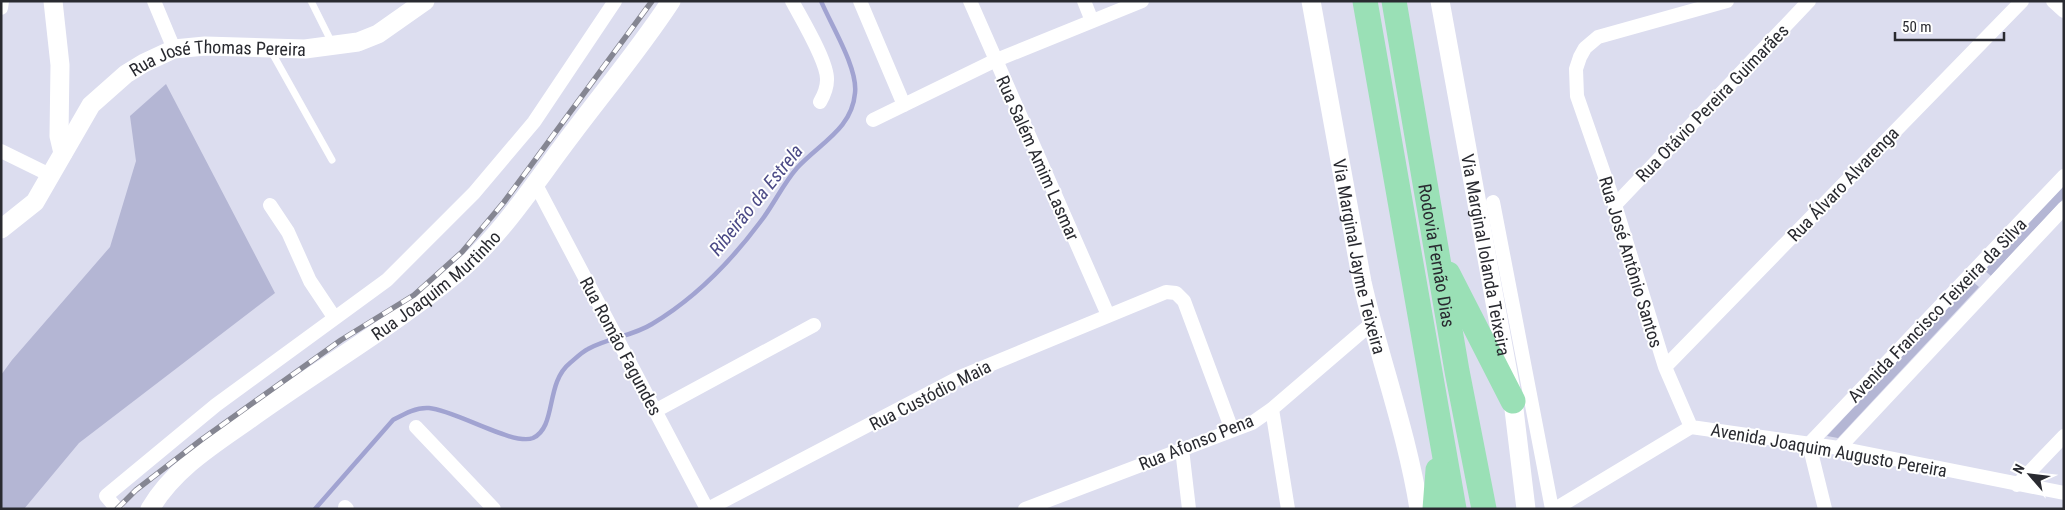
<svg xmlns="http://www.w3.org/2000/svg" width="2065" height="510" viewBox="0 0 2065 510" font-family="'Roboto Condensed',sans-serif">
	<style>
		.green { fill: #b4b6d4 }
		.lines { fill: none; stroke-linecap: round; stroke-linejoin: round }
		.stream { stroke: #a1a3d1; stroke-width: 4.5 }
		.lane { stroke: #fff; stroke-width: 7 }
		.street { stroke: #fff; stroke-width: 14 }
		.secondary { stroke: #fff; stroke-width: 19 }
		.highway { stroke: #9ae0b6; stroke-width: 25 }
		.rail-casing { stroke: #858692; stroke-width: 5.5 }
		.rail { stroke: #fff; stroke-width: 4; stroke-dasharray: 11; stroke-linecap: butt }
		.labels { text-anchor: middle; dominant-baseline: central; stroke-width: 4; stroke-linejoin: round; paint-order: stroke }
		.street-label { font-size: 18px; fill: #292a30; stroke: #fff }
		.water-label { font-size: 19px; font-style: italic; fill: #4b4a86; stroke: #fff }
	</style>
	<rect width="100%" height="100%" fill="#dcddef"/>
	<path class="green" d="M166,84l109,209 -196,150 -55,66h-23v-134l11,-15 98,-113 26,-86 -6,-45z
		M2064,183v15l-73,78 -7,-6z
		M1972,281l7,6 -141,151 -11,-2z"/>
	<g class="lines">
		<path class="stream" d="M315,509l78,-89c11,-6 23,-13 36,-12 26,2 84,38 104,30 24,-11 12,-55 37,-75 6,-5 12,-11 18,-14 20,-11 45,-13 64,-25 42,-25 80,-64 109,-103 13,-17 22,-37 36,-53 23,-25 55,-39 58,-75 3,-25 -24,-68 -34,-92"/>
		<path class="lane" d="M311,1l21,42
			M271,51l61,109"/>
		<path class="street" d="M154,1l20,48
			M792,1c9,17 36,61 35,79 0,8 -3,15 -7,22
			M860,1l44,104
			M970,1l138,314
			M1084,1l8,20
			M2053,1l11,10
			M1,8l1,-7
			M873,120l121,-59 148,-60
			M1,151l51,25
			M535,183l172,326
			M1493,202l59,307
			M270,205l18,27 22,49 24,36
			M1615,205l194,-204
			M1665,367l357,-366
			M1272,409l16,100
			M655,411l159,-86
			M416,427l78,82
			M1691,427l-26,-60 -50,-162 -38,-109 -1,-27 4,-12 5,-9 13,-11 129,-36
			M1839,448l225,-240
			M1182,449l7,60
			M2017,485l47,-49
			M345,507l2,2
			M117,509l-11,-13 110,-91 171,-125 87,-87 60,-71 81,-121
			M708,509l252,-132 206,-85 10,1 8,8 48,129
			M1025,509l227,-86 20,-14 99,-85
			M1555,509l136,-82 148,21 225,45
			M1825,509l-16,-65 255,-268"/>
		<g class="secondary">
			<path d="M53,1l7,64 -1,71 4,17"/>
			<path id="s1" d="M1311,1l51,281c17,76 45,150 57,227"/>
			<path id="s2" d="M1440,1l73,400 13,108"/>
			<path id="s3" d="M1,229l34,-27 56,-97 35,-31 18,-11 30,-14 31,-3 100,3 53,-7 20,-8 47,-33"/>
			<path id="s4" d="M150,509c23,-39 61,-63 97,-88 69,-50 144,-93 210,-148 45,-38 79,-92 115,-139 33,-44 69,-87 99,-133"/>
		</g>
		<g class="highway">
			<path d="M1365,1l89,508"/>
			<path id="s5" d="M1394,1l63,370 27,138"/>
			<path d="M1448,274l65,127"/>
			<path d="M1435,509l3,-39"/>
		</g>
		<defs>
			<path id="rail" d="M117,509l19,-19 65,-50 140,-100 73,-45 48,-43 42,-50 148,-201"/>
		</defs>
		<use href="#rail" class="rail-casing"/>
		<use href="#rail" class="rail"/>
	</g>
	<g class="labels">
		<g class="street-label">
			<text stroke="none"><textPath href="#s3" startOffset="298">Rua José Thomas Pereira</textPath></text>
			<text transform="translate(1712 103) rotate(-46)">Rua Otávio Pereira Guimarães</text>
			<text transform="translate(1038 158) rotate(66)">Rua Salém Amim Lasmar</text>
			<text transform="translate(1843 184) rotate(-46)">Rua Álvaro Alvarenga</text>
			<text stroke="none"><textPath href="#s2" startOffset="258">Via Marginal Iolanda Teixeira</textPath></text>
			<text stroke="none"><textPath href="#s5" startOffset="258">Rodovia Fernão Dias</textPath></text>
			<text stroke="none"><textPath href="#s1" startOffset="260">Via Marginal Jayme Teixeira</textPath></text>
			<text transform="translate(1631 262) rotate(73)">Rua José Antônio Santos</text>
			<text stroke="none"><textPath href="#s4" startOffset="365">Rua Joaquim Murtinho</textPath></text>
			<text transform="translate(1937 310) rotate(-46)">Avenida Francisco Teixeira da Silva</text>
			<text transform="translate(621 346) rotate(62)">Rua Romão Fagundes</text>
			<text transform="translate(930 395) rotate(-27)">Rua Custódio Maia</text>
			<text transform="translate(1196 442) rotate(-22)">Rua Afonso Pena</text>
			<text transform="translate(1829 450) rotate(10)">Avenida Joaquim Augusto Pereira</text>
		</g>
		<g class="water-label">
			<text transform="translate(756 200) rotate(-51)">Ribeirão da Estrela</text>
		</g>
	</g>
	<rect width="2065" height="510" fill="none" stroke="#292a30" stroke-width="5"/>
	<g transform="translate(2030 475) rotate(298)" stroke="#ffffff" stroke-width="4" paint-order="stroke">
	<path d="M0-4L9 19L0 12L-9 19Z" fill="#292a30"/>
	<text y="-8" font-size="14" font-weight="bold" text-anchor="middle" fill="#292a30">N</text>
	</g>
	<path d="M1895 32v8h109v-8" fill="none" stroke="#292a30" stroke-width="2.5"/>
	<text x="1902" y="32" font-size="15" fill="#292a30" stroke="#ffffff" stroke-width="4" paint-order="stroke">50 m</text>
</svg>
